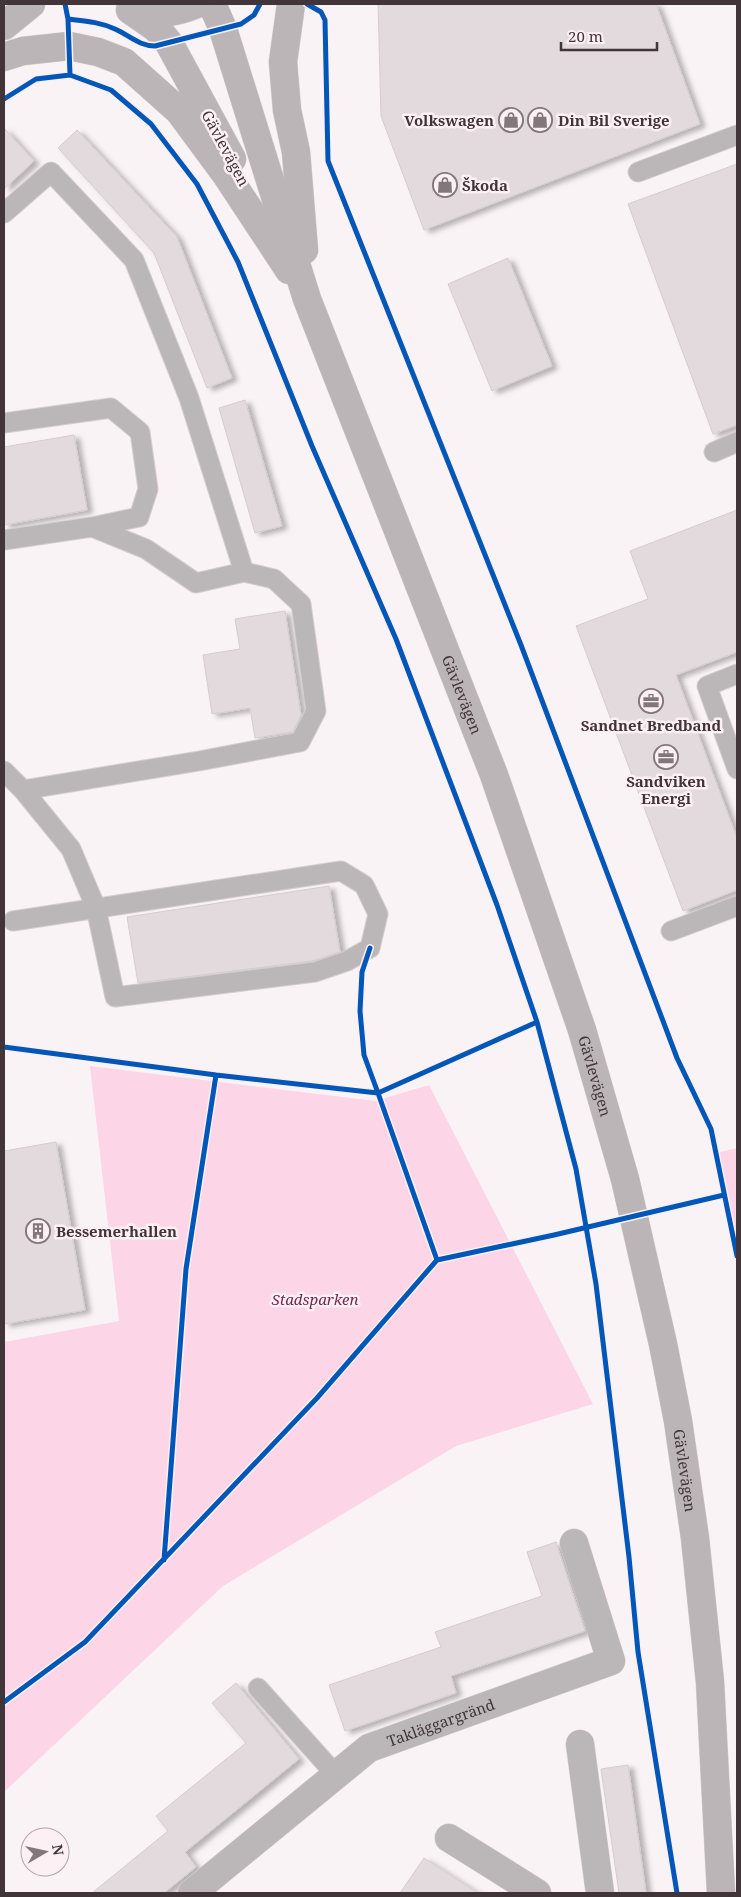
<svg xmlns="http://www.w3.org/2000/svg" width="741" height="1897" viewBox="0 0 741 1897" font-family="'Noto Serif',serif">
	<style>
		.green { fill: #fcd5e6 }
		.building { fill: #e2dadd; stroke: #d5ccd0; filter: url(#shadow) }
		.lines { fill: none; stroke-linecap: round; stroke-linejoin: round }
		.service-casing { stroke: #d4ced0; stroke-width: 21 }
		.minor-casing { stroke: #d4ced0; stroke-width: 29 }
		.secondary-casing { stroke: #d4ced0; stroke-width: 29 }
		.service { stroke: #bbb6b8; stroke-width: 19 }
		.minor { stroke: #bbb6b8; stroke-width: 28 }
		.secondary { stroke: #bbb5b7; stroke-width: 28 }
		.cycleway-casing { stroke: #fdf0f5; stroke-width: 8 }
		.cycleway { stroke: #0057b8; stroke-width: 5 }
		.labels { text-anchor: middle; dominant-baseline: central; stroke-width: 5; stroke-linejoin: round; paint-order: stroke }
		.poi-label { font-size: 15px; font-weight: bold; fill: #41353a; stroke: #fdf0f5; text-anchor: start }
		.street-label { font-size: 15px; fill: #41353a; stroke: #fdf0f5 }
		.park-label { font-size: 15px; font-style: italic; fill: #772551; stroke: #fdf0f5 }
	</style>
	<defs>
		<filter id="shadow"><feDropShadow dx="5.5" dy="3" stdDeviation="2.5" flood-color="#0004"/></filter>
	</defs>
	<rect width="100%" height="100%" fill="#faf3f6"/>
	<path class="green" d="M90,1066l285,35 54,-16 164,319 -137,42 -233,140 -219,206v-450l115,-21z
		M737,1148v108l-21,-103z"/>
	<path class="building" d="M378,4h278l44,120 -276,106 -43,-114z
		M4,128l30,33 -30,28z
		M77,130l100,107 55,141 -25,10 -53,-135 -96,-105z
		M737,164v261l-24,9 -85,-230z
		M508,258l44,108 -60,25 -44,-107z
		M245,400l37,126 -27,7 -36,-125z
		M74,435l13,75 -83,15v-78z
		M737,510v142l-61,23 61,163v52l-54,21 -107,-285 72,-27 -18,-48z
		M285,611l16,104 -8,17 -38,6 -5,-30 -38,6 -9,-59 37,-6 -5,-30z
		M329,886l11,66 -28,9 -174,22 -11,-66z
		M56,1142l29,168 -81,14v-173z
		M556,1542l29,89 -134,45 5,17 -111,38 -16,-46 112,-38 -6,-15 107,-36 -15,-44z
		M236,1683l63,76 -114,93 11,15 -32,26h-72l76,-62 -12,-15 90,-73 -34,-40z
		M628,1765l18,128h-27l-18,-124z
		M424,1858l54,35h-78z"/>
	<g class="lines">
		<defs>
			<path id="service" d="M638,172l99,-37
				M4,213l47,-41 83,88 55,138 55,174
				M4,423l107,-15 29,24 8,57 -9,28 -47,10
				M714,452l23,-10
				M4,540l88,-13 54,22 50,34 48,-11 30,7 27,25 15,107 -16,31 -101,19 -176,29
				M737,674l-30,12 30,83
				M4,771l19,19 48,59 25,59 19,89 200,-25 32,-11 23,-13 8,-34 -14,-29 -23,-14 -328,50
				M671,931l66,-25
				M258,1688l78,87"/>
			<g id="minor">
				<path d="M580,1744l20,149"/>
				<path d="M449,1838l88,55"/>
				<path id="s1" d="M192,1893l177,-145 242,-87 -37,-118"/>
			</g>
			<g id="secondary">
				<path id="s2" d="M212,4l11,25 84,270 187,476 88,255 43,149 38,165 15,77 17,117 15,144 11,211"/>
				<path d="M291,4l-8,58 4,48 9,42 8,98"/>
				<path d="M130,10l26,18 13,15 63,116"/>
				<path d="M131,10c24,5 43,4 66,-6"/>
				<path d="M4,26l27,-22"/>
				<path d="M4,57l19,-6 46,-5 29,6 26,10 55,49 48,65 62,94"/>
			</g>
		</defs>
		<use href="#service" class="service-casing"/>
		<use href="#minor" class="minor-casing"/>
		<use href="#secondary" class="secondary-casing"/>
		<use href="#service" class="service"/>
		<use href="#minor" class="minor"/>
		<use href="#secondary" class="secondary"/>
		<defs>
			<path id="cycleway" d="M65,4l3,15 2,56
				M307,4l14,8 4,8 3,141 193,484 156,413 34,71 26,127
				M68,19c17,2 32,3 47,10 14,6 24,17 40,17l86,-22 13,-9 6,-11
				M4,99l32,-20 34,-4 41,15 40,34 46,60 41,78 74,184 84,193 101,266 40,117 39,147 20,115 33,273 9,95 39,241
				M4,1047l212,28 162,18 -14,-38 -4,-44 2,-39 8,-24
				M437,1260l117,-25 170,-40
				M164,1560l22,-291 30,-194
				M4,1702l81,-60 232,-244 120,-138 -59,-167 159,-71"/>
		</defs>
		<use href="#cycleway" class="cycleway-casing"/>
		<use href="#cycleway" class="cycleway"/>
	</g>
	<defs>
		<symbol id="shop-ring" viewBox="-11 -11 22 22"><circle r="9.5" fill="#fdf0f5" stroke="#82787c" stroke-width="1.5"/><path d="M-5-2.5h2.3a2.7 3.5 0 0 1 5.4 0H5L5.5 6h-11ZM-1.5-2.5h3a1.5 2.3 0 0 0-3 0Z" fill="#82787c"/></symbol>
		<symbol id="office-ring" viewBox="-11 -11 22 22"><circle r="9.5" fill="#fdf0f5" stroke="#82787c" stroke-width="1.5"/><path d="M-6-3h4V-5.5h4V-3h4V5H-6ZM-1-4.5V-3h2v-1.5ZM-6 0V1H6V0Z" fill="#82787c"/></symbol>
		<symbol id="building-ring" viewBox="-11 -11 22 22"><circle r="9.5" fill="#fdf0f5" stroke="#82787c" stroke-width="1.5"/><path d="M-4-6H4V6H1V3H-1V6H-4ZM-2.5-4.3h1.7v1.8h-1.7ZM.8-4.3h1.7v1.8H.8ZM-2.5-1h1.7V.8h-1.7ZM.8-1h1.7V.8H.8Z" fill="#82787c"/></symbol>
	</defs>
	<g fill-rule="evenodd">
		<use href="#shop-ring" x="497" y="106" width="28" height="28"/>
		<use href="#shop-ring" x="526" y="106" width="28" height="28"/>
		<use href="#shop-ring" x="431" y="171" width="28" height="28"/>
		<use href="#office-ring" x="637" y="687" width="28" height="28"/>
		<use href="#office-ring" x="652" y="743" width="28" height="28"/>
		<use href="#building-ring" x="24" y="1217" width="28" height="28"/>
	</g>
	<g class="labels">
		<g class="poi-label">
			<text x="494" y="120" text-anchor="end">Volkswagen</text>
			<text x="558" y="120">Din Bil Sverige</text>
			<text x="462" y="185">Škoda</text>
			<text x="651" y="725" text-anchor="middle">Sandnet Bredband</text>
			<text x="666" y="781" text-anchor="middle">Sandviken<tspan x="666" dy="17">Energi</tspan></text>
			<text x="56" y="1231">Bessemerhallen</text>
		</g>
		<g class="street-label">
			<text transform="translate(226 148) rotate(62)">Gävlevägen</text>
			<text stroke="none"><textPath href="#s2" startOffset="735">Gävlevägen</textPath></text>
			<text stroke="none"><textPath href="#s2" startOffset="1139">Gävlevägen</textPath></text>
			<text stroke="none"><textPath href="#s2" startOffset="1544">Gävlevägen</textPath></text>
			<text stroke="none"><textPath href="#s1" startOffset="305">Takläggargränd</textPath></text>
		</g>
		<g class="park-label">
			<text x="315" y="1299">Stadsparken</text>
		</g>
	</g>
	<rect width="741" height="1897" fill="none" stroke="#41353a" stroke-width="10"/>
	<g transform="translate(45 1852) rotate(81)"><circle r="24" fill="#fdf0f5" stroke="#b2a5aa"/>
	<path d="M0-4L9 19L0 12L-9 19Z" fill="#82787c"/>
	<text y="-8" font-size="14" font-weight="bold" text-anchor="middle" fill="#41353a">N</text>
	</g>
	<path d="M561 42v8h96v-8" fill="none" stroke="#41353a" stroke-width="2.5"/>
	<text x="568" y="42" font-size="15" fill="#41353a" stroke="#fdf0f5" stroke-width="4" paint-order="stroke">20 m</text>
</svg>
